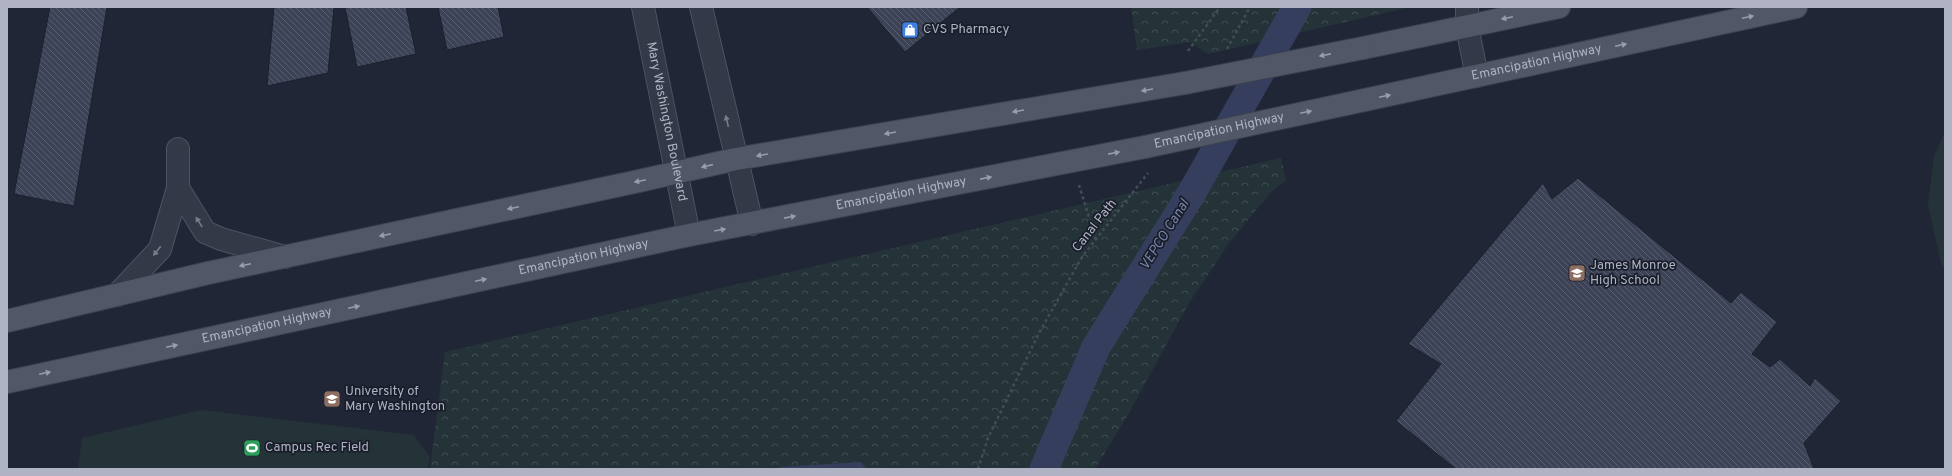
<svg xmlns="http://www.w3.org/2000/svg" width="1952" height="476" viewBox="0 0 1952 476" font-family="Overpass,sans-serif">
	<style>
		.park { fill: url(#park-crowns) }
		.pitch { fill: #243338 }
		.water { fill: #353f5d }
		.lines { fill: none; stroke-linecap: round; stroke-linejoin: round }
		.canal { stroke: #353f5d; stroke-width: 29 }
		.building { fill: url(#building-back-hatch); stroke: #1c202d }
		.minor-casing { stroke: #4f5361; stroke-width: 24 }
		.major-casing { stroke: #3e4250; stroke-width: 24 }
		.path { stroke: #404e55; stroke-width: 2.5; stroke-dasharray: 3 3; stroke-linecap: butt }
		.minor { stroke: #343947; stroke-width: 22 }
		.major { stroke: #525767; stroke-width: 22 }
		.major-bridge-casing { stroke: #3e4250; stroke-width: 24; stroke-linecap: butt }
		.major-bridge { stroke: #525767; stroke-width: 22 }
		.oneway { fill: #989cac }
		.oneway2 { fill: #787c8b }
		.labels { text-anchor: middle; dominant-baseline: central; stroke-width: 3.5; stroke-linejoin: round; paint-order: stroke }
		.poi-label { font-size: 13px; fill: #afb3c3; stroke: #1a1e2b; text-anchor: start }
		.street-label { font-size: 13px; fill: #afb3c3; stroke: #1a1e2b }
		.water-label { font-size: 14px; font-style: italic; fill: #7885aa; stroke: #1a1e2b }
	</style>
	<defs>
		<pattern id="park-crowns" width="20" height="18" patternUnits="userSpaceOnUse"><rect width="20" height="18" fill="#243338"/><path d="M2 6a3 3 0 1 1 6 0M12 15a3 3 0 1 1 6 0" fill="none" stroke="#414e53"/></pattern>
		<pattern id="building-back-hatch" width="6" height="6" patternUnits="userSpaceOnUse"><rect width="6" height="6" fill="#3d4356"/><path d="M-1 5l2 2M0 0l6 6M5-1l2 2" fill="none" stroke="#565c6d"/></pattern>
	</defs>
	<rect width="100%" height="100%" fill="#212636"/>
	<path class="park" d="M1131,7h279l-202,47 -18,-12 -53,8z
		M1281,158l5,22 -16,13 -41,50 -40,60 -61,112 -33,54h-228l-6,-7 -81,5 -1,2h-349l15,-117z"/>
	<path class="pitch" d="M1945,132v138l-4,-7 -13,-58 6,-49z
		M201,410l213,25 16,22 -2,12h-350l4,-31z"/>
	<path class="water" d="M861,462l6,7h-88v-2z"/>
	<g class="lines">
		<path class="canal" d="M1044,469l52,-122 95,-153 106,-187"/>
	</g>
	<path class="building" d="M50,7h57l-33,199 -60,-12z
		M274,7h60l-6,66 -61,13z
		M345,7h61l10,47 -59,13z
		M438,7h60l6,30 -57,13z
		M867,7h93l-55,45z
		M1578,178l153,125 10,-11 36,30 -25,32 18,13 10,-8 30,27 5,-8 26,23 -37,42 10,26h-358l-60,-48 45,-57 -33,-20 135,-161 9,16z"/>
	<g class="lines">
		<defs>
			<g id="minor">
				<path id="s1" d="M643,7l46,228"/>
				<path d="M701,7l51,217"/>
				<path d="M1467,7v20l10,49"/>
				<path d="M178,188l27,44 16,7 64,18"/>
				<path d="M117,295l43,-46 18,-61v-39"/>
			</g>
			<g id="major">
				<path d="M1363,48l196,-41"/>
				<path id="s2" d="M1346,104l450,-97"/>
				<path d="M7,321l201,-48 431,-92 97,-22 449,-76"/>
				<path id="s3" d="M7,382l682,-147 456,-88"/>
			</g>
		</defs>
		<use href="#minor" class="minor-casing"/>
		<use href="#major" class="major-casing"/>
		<path class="path" d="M1227,49l23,-42
			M1188,51l32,-44
			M1079,185l17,55
			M978,469l10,-31 51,-105 43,-76 66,-84"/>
		<use href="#minor" class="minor"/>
		<use href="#major" class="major"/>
		<defs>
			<g id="major-bridge">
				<path d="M1185,83l178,-35"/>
				<path id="s4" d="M1145,147l201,-43"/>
			</g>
		</defs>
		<use href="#major-bridge" class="major-bridge-casing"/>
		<use href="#major-bridge" class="major-bridge"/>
	</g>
	<defs><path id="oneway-solid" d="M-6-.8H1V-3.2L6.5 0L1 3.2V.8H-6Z"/></defs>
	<g class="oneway">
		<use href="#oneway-solid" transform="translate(1748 17) rotate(-12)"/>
		<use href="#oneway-solid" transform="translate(1507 18) rotate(168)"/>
		<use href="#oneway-solid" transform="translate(1621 45) rotate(-12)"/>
		<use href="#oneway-solid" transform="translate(1325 55) rotate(169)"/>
		<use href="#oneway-solid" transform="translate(1147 90) rotate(170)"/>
		<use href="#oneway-solid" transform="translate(1385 96) rotate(-12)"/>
		<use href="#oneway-solid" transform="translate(1018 111) rotate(170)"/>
		<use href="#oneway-solid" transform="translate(1306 112) rotate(-12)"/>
		<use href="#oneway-solid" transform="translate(890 133) rotate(170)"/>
		<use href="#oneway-solid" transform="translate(1114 153) rotate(-11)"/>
		<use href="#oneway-solid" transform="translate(762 155) rotate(170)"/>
		<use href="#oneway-solid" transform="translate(707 166) rotate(167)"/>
		<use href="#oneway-solid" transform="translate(986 178) rotate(-11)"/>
		<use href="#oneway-solid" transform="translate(640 181) rotate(168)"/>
		<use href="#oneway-solid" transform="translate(513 208) rotate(168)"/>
		<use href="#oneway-solid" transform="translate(790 217) rotate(-11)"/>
		<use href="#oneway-solid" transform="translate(720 230) rotate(-10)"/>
		<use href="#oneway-solid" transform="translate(385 235) rotate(168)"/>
		<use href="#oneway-solid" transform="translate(245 265) rotate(168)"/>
		<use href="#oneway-solid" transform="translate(481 280) rotate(-12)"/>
		<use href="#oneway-solid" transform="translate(354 307) rotate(-12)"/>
		<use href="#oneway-solid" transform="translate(172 346) rotate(-12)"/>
		<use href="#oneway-solid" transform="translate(45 373) rotate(-12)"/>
	</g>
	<g class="oneway2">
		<use href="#oneway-solid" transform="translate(727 121) rotate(-103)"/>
		<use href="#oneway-solid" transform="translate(199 222) rotate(-122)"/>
		<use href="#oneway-solid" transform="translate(157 251) rotate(128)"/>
	</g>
	<defs>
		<symbol id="shop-square" viewBox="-11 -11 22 22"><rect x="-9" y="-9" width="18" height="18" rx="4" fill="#3f7fe0" stroke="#1a1e2b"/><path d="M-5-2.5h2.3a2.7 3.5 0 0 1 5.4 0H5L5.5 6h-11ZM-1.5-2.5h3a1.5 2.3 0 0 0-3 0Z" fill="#fff"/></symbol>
		<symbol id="school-square" viewBox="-11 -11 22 22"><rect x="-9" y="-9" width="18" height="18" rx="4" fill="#8d6e63" stroke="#1a1e2b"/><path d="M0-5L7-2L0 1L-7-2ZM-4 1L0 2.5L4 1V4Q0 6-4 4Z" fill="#fff"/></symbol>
		<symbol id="university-square" viewBox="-11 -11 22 22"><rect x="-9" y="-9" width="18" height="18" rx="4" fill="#8d6e63" stroke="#1a1e2b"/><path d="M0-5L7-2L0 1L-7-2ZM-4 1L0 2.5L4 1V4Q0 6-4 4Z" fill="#fff"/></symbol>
		<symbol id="stadium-square" viewBox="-11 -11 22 22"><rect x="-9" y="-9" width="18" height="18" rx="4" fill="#2e9e5b" stroke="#1a1e2b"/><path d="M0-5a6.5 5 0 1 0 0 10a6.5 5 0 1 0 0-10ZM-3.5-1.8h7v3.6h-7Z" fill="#fff"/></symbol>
	</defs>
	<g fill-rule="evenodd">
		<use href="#shop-square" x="900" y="20" width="20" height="20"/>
		<use href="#school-square" x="1567" y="263" width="20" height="20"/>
		<use href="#university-square" x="322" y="389" width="20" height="20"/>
		<use href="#stadium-square" x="242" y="438" width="20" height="20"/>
	</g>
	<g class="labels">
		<g class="poi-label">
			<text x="923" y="30">CVS Pharmacy</text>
			<text x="1590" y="266">James Monroe<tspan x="1590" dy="15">High School</tspan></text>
			<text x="345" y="392">University of<tspan x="345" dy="15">Mary Washington</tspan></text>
			<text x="265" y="448">Campus Rec Field</text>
		</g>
		<g class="street-label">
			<text stroke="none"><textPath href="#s2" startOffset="195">Emancipation Highway</textPath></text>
			<text stroke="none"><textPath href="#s1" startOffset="117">Mary Washington Boulevard</textPath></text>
			<text stroke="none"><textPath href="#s4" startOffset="76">Emancipation Highway</textPath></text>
			<text stroke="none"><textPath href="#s3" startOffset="914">Emancipation Highway</textPath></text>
			<text transform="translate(1095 226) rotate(-52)">Canal Path</text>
			<text stroke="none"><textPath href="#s3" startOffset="590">Emancipation Highway</textPath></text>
			<text stroke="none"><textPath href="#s3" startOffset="266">Emancipation Highway</textPath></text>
		</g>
		<g class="water-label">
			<text transform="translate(1165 235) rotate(-58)">VEPCO Canal</text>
		</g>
	</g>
	<rect width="1952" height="476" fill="none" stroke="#afb3c3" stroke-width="16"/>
</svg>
